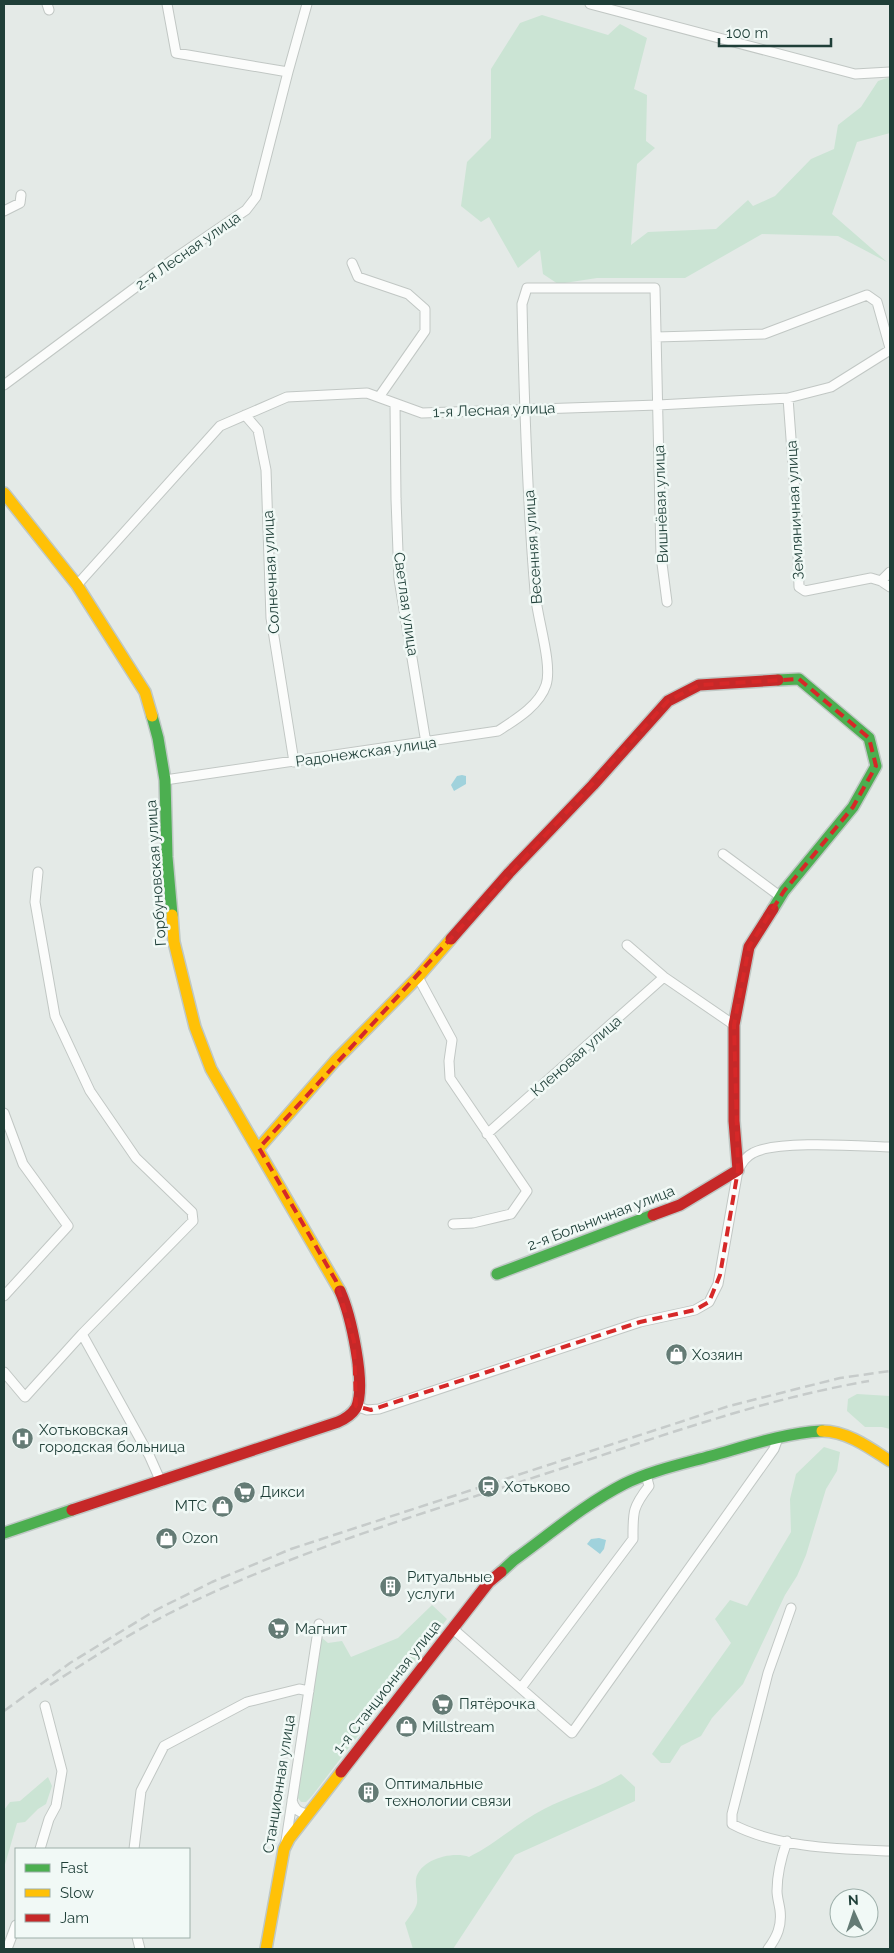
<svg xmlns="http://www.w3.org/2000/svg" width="894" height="1953" viewBox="0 0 894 1953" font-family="Raleway,sans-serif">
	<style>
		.green { fill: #cbe4d4 }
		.water { fill: #a0d2dc }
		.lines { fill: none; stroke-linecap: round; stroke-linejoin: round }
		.street-casing { stroke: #c1c7c4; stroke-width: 11 }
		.fast-casing { stroke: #bfc8c5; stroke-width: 14 }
		.slow-casing { stroke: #bfc8c5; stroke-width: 14 }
		.jam-casing { stroke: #bfc8c5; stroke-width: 14 }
		.street { stroke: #fbfcfb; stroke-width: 9 }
		.fast { stroke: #4caf50; stroke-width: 11 }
		.slow { stroke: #ffc107; stroke-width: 11 }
		.jam { stroke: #c62828; stroke-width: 11 }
		.rail { stroke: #c6cbca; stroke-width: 2.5; stroke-dasharray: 10 5; stroke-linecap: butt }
		.marked { fill: none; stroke: #d62828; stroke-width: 4; stroke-dasharray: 10 6; stroke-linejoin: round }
		.labels { text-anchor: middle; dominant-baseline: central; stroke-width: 5; stroke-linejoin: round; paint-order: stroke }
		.street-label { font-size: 15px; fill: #1f3f38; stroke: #f1f9f6 }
		.poi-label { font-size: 15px; fill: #1f3f38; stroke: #f1f9f6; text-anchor: start }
	</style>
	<rect width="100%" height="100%" fill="#e4eae7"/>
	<path class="green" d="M542,15l66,20 12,-11 27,14 -13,51 13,6 -1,46 9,7 -18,16 -6,81 17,-13 68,-3 32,-29 5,6 22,-10 36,-37 23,-10 4,-24 23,-18 17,-26 12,-4v56l-33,9 -25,72 55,48 -49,-26 -76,-2 -77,44h-88l-39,6 -15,-10 -3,-24 -22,18 -29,-51 -8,5 -20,-16 6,-44 24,-24v-69l29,-46z
		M857,1394l33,2v33l-8,-2h-17l-18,-16 1,-12z
		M824,1447l16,5 -3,19 -11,18 -20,66 -9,21 -12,19 -42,89 -31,34 -11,18 -20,10 -11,17h-9l-9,-9 79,-111 -16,-24 15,-19 17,6 44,-74 -1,-33 6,-25z
		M432,1605l15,14 -135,177 -6,6h-5l-3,-4 1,-13 22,-148 7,6 14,-2 9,16 47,-19z
		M621,1774l14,13v14l-120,54 -62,94h-40l-8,-26c4,-6 11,-14 12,-20 1,-8 -2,-17 -1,-24 4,-20 37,-28 53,-22 27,-13 48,-34 75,-48 25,-13 53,-20 77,-35z
		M48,1777l4,9 -6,18 -8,5 -13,13 -8,1 -13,45v-58l6,-8 10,-1z"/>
	<path class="water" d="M462,775l4,1v8l-12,7 -3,-6 6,-9z
		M599,1538l7,2 -2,9 -4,5 -13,-10 4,-5z"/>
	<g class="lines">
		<defs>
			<path id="street" d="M47,4l2,6
				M167,4l9,49 112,19
				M590,4l265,70 35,-2
				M4,211l16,-8 1,-8
				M352,263l6,14 50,17 17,15v22l-46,66
				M656,337l108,-3 103,-39 10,7 13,46
				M4,385l167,-124 75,-51 10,-13 32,-125 19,-68
				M788,398l9,121 2,68 6,4 66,-13 10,3 9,6
				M395,404l1,95 3,80 27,164
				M245,415l13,15 8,40 5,148 23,144
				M881,581l9,-9
				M77,585l143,-159 67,-29 80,-4 55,20 236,-8 130,-7 43,-11 59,-37
				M165,780l333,-49c17,-11 41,-25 48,-46 7,-21 -10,-70 -11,-94 -8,-95 -11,-191 -13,-287l5,-16h128l6,268 6,46
				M723,854l58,43
				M38,872l-3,30 20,114 35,75 46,67 56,54 1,9 -111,113 67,121 12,27
				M627,945l37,32 70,48
				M418,977l34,63 -3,21 1,17 77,113 -16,23 -38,9 -20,1
				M4,1113l19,51 45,62 -64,70
				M487,1134l177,-157
				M4,1372l21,25 57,-63
				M356,1406l11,4 12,-1 261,-87 55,-12 14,-8 9,-18 20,-114c4,-7 7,-13 15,-17 23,-13 107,-7 137,-6
				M791,1608l-23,65 -36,141v10c45,24 108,25 158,27
				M452,1628l120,105 202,-284 4,-11
				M521,1688l112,-149c0,-27 -1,-31 16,-53l-3,-11
				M292,1800c2,9 6,12 15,14
				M286,1841l33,-217
				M40,1849l9,-30 7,-13 6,-35 -17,-65
				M134,1849l7,-58 23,-45 83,-44 52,-13 10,2
				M137,1937l3,12
				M7,1949l9,-24
				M768,1949c9,-12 14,-23 12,-39 -1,-7 -3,-13 -3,-19 0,-18 4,-33 10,-50"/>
			<path id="fast" d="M152,716l6,22 7,42 2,77 5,58
				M773,909l11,-18 69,-84 23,-41 -7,-28 -70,-59 -21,1
				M497,1274l156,-59
				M4,1533l68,-23
				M501,1572l13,-12c36,-26 71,-56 110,-76 26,-13 58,-20 87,-28 36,-10 73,-23 111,-25"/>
			<path id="slow" d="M4,493l73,92 68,107 7,24
				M172,915l2,27 21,85 16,42 129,222
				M259,1148l76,-87 83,-84 33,-38
				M822,1431c25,0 48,17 68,30
				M266,1949l18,-100 5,-10 52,-67"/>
			<path id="jam" d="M451,939l58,-66 84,-88 75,-84 31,-16 79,-5
				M653,1215l27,-10 58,-35 -4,-49v-96l15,-78 24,-38
				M72,1510l266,-88c7,-3 14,-8 18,-14 11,-23 -6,-95 -16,-117
				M341,1772l148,-190 12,-10"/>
		</defs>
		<use href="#street" class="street-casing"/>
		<use href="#fast" class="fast-casing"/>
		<use href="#slow" class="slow-casing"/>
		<use href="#jam" class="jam-casing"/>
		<use href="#street" class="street"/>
		<use href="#fast" class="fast"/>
		<use href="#slow" class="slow"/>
		<use href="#jam" class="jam"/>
		<path class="rail" d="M50,1685c39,-25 77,-50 118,-71 124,-63 260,-102 392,-145 102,-33 204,-70 309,-88
			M4,1711l66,-48 86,-53 56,-28 79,-33 438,-143 111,-28 50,-7"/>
	</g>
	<path class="marked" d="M799,679l70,59 7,28 -23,41 -69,84 -35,56 -15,78 4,145 -18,105 -11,27 -14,8 -55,12 -269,88 -15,-4 -2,-65 -18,-60 -77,-133 409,-447 31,-16z"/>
	<defs>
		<symbol id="shop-disc" viewBox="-11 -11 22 22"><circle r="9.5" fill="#647b75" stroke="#f1f9f6"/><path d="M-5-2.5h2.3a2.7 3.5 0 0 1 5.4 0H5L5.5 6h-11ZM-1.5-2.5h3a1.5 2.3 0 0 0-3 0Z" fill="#fff"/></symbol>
		<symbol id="hospital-disc" viewBox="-11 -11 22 22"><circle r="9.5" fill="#647b75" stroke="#f1f9f6"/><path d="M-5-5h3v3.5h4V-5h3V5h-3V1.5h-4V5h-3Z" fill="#fff"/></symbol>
		<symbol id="station-disc" viewBox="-11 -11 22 22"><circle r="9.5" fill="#647b75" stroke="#f1f9f6"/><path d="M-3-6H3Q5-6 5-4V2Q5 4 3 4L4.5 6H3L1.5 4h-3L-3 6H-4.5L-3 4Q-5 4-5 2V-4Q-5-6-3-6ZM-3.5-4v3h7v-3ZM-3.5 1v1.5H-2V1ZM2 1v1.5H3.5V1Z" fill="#fff"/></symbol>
		<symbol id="supermarket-disc" viewBox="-11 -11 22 22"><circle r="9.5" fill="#647b75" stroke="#f1f9f6"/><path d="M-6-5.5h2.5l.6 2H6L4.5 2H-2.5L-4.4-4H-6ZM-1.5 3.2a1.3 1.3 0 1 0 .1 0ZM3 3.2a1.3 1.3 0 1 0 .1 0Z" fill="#fff"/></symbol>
		<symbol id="building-disc" viewBox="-11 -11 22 22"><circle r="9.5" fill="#647b75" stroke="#f1f9f6"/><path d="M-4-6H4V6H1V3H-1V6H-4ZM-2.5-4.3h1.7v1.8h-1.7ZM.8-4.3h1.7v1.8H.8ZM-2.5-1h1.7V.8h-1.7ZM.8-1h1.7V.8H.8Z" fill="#fff"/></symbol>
	</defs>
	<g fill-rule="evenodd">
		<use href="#shop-disc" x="664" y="1342" width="25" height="25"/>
		<use href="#hospital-disc" x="10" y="1426" width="25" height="25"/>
		<use href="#station-disc" x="476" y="1474" width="25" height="25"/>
		<use href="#supermarket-disc" x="232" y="1480" width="25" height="25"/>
		<use href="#shop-disc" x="210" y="1494" width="25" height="25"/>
		<use href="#shop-disc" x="154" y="1526" width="25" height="25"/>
		<use href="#building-disc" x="378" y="1574" width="25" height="25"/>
		<use href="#supermarket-disc" x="266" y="1616" width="25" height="25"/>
		<use href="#supermarket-disc" x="430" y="1692" width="25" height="25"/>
		<use href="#shop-disc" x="394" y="1714" width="25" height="25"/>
		<use href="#building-disc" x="356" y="1780" width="25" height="25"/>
	</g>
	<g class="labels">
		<g class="street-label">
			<text transform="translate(188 251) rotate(-35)">2-я Лесная улица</text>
			<text transform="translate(494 410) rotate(-2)">1-я Лесная улица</text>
			<text transform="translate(661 504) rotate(-92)">Вишнёвая улица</text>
			<text transform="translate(795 510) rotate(-93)">Земляничная улица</text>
			<text transform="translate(533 547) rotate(-94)">Весенняя улица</text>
			<text transform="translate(271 572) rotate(-93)">Солнечная улица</text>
			<text transform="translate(406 604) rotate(82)">Светлая улица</text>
			<text transform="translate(366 752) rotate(-8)">Радонежская улица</text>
			<text transform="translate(156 873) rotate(-94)">Горбуновская улица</text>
			<text transform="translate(576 1056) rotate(-41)">Кленовая улица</text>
			<text transform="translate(601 1218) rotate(-21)">2-я Больничная улица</text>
			<text transform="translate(387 1687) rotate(-52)">1-я Станционная улица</text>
			<text transform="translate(279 1784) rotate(-81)">Станционная улица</text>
		</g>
		<g class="poi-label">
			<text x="692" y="1355">Хозяин</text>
			<text x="39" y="1430">Хотьковская<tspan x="39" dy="17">городская больница</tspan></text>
			<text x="504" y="1487">Хотьково</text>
			<text x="260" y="1492">Дикси</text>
			<text x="207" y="1506" text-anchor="end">МТС</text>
			<text x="182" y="1538">Ozon</text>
			<text x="407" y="1577">Ритуальные<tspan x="407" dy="17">услуги</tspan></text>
			<text x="295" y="1629">Магнит</text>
			<text x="459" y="1704">Пятёрочка</text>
			<text x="422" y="1727">Millstream</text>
			<text x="385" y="1784">Оптимальные<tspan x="385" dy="17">технологии связи</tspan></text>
		</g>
	</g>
	<rect width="894" height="1953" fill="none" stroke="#1f3f38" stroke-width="10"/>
	<rect x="15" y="1848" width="175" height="90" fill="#f1f9f6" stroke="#9dafaa"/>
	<rect x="25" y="1864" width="25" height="8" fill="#4caf50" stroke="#9dafaa"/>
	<text x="60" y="1873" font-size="15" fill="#1f3f38">Fast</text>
	<rect x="25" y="1889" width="25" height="8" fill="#ffc107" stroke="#9dafaa"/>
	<text x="60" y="1898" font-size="15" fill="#1f3f38">Slow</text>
	<rect x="25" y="1914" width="25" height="8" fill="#c62828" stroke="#9dafaa"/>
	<text x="60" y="1923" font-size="15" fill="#1f3f38">Jam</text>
	<g transform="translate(854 1913) rotate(357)"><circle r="24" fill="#f1f9f6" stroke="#9dafaa"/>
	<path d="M0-4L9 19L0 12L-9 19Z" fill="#647b75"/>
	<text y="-8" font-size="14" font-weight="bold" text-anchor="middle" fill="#1f3f38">N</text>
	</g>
	<path d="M719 38v8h112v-8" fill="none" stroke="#1f3f38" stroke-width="2.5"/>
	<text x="726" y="38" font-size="15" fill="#1f3f38" stroke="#f1f9f6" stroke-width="4" paint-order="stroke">100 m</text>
</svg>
